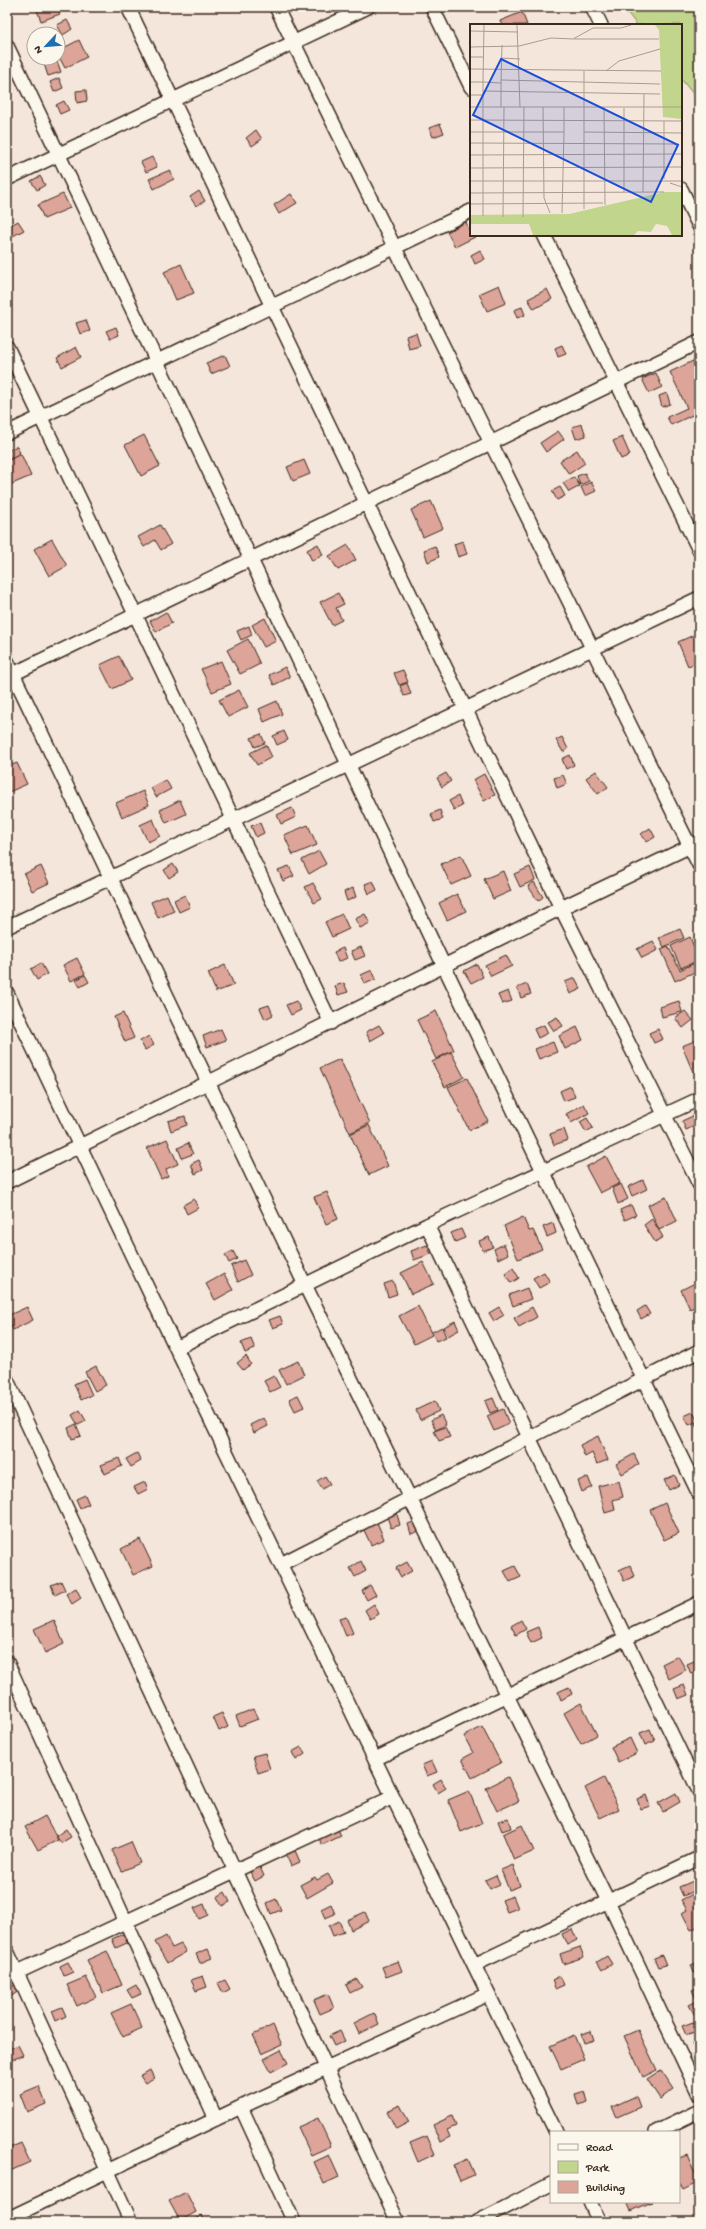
<svg xmlns="http://www.w3.org/2000/svg" width="706" height="2229" viewBox="0 0 706 2229" font-family="'Gochi Hand',sans-serif">
	<style>
		.green { fill: #c1d68c; stroke: #7e8055 }
		.building { fill: #dda499; stroke: #3b2a1e }
		.lines { fill: none; stroke-linecap: round; stroke-linejoin: round }
		.minor-casing { stroke: #3b2a1e; stroke-width: 16 }
		.minor { stroke: #fbf7ec; stroke-width: 13 }
		.inset-road { fill: none; stroke: #ab9b8f; stroke-width: 1 }
		.view { fill: #1d4ed8; fill-opacity: 0.15; stroke: #1d4ed8; stroke-width: 2 }
		.inset-edge { fill: none; stroke: #3b2a1e; stroke-width: 2 }
	</style>
	<rect width="100%" height="100%" fill="#f5e6db"/>
	<filter id="ink" filterUnits="userSpaceOnUse"><feTurbulence type="fractalNoise" baseFrequency=".025" numOctaves="2"/><feDisplacementMap in="SourceGraphic" scale="8" xChannelSelector="R" yChannelSelector="G"/><feConvolveMatrix kernelMatrix="1 2 1 2 8 2 1 2 1" color-interpolation-filters="sRGB"/></filter>
	<g filter="url(#ink)">
		<path class="green" d="M623,7h76v94l-18,-22v-54h-44z"/>
		<path class="building" d="M45,7h13l2,7 -19,7 -4,-11z
			M522,12l5,13h-25l-2,-4z
			M67,20l5,9 -9,6 -6,-10z
			M79,40l8,17 -22,11 -7,-13v-4z
			M53,58h3l5,14 -13,4 -5,-15z
			M59,78l4,10 -9,4 -4,-10z
			M86,90l1,11 -10,2 -1,-12z
			M64,101l5,9 -9,4 -4,-9z
			M440,124l4,9 -11,4 -4,-9z
			M256,130l6,9 -10,7 -6,-8z
			M152,157l5,10 -11,5 -5,-10z
			M170,170l4,9 -20,10 -5,-10z
			M40,176l5,9 -8,5 -6,-9z
			M199,191l6,10 -9,5 -6,-9z
			M63,194l7,14 -26,11 -6,-14z
			M291,194l6,9 -18,11 -5,-9z
			M18,221l6,9 -11,6 -5,-9z
			M466,222l5,13 4,2 -20,10 -8,-15z
			M480,250l5,9 -10,5 -4,-9z
			M181,264l13,29 -18,7 -12,-28z
			M499,285l7,18 -19,8 -8,-17z
			M547,289l5,10 -18,10 -6,-10z
			M522,307l3,8 -8,3 -3,-8z
			M86,320l4,11 -10,3 -4,-11z
			M116,327l3,8 -9,4 -4,-8z
			M416,333l4,13 -11,3 -3,-13z
			M562,345l4,9 -8,3 -3,-9z
			M76,347l5,10 -19,10 -5,-9z
			M225,355l5,11 -19,8 -5,-11z
			M693,361l6,13v38l-28,13 -4,-8 20,-9 -17,-36z
			M656,373l6,14 -13,6 -7,-14z
			M667,393l3,11 -8,3 -3,-11z
			M582,424l4,12 -10,3 -4,-12z
			M558,431l6,8 -18,13 -6,-9z
			M144,435l16,31 -19,10 -16,-31z
			M622,437l8,18 -9,4 -8,-18z
			M17,446l3,7 -13,7v-9z
			M577,450l8,13 -16,11 -9,-13z
			M21,454l10,22 -19,8 -5,-12v-11z
			M304,460l6,14 -17,7 -6,-14z
			M585,473l4,8 -9,4 -3,-9z
			M574,477l6,9 -11,6 -6,-9z
			M591,482l5,9 -11,5 -4,-9z
			M560,487l5,9 -8,4 -5,-9z
			M431,501l12,27 -20,9 -12,-27z
			M160,525l11,19 -10,6 -6,-10 -11,7 -6,-10z
			M52,539l15,27 -18,10 -15,-27z
			M463,541l4,13 -9,3 -4,-13z
			M318,544l5,11 -11,6 -5,-11z
			M348,545l8,15 -18,10 -9,-14z
			M435,546l4,11 -11,5 -4,-12z
			M338,593l6,11 -8,4 6,12 -10,5 -12,-23z
			M166,612l6,11 -16,9 -6,-11z
			M265,618l11,23 -12,6 -12,-22z
			M249,626l3,9 -11,5 -4,-9z
			M696,634l3,5v23l-11,4 -10,-24z
			M248,639l12,25 -20,10 -13,-24z
			M119,656l12,24 -19,9 -12,-24z
			M221,661l10,23 -19,8 -11,-23z
			M285,667l5,10 -16,8 -5,-10z
			M403,670l5,12 -9,3 -5,-12z
			M407,683l4,11 -7,2 -4,-10z
			M239,690l9,17 -20,10 -9,-17z
			M277,701l5,13 -18,8 -5,-13z
			M284,731l4,9 -11,5 -4,-9z
			M261,734l4,9 -10,4 -4,-9z
			M562,737l6,12 -5,3 -7,-12z
			M266,745l6,12 -15,8 -7,-12z
			M570,755l4,10 -8,4 -4,-10z
			M17,763l10,21 -18,8 -2,-5v-20z
			M596,771l12,16 -10,7 -12,-16z
			M446,773l5,8 -9,6 -5,-9z
			M484,774l11,21 -11,6 -11,-21z
			M563,775l4,9 -10,4 -3,-10z
			M166,780l5,9 -15,8 -5,-9z
			M143,791l6,14 -27,12 -6,-14z
			M458,796l4,10 -8,4 -5,-9z
			M180,800l6,14 -20,9 -6,-13z
			M292,808l4,9 -15,7 -4,-9z
			M440,810l3,9 -9,3 -3,-8z
			M153,819l7,17 -12,6 -8,-17z
			M260,823l4,10 -8,4 -5,-11z
			M308,825l9,20 -24,10 -9,-20z
			M650,828l5,9 -8,5 -6,-8z
			M319,851l7,13 -17,10 -7,-14z
			M461,855l10,21 -20,9 -10,-21z
			M173,864l5,8 -9,6 -5,-8z
			M41,866l8,17 -17,8 -8,-17z
			M289,866l5,10 -11,5 -5,-11z
			M530,867l5,13 -15,7 -6,-13z
			M503,871l8,20 -18,8 -9,-20z
			M373,881l4,9 -8,4 -4,-10z
			M534,882l9,15 -5,4 -10,-15z
			M313,883l9,16 -8,4 -9,-16z
			M353,888l3,9 -9,4 -3,-9z
			M457,894l9,17 -19,9 -8,-17z
			M167,895l7,16 -16,7 -7,-16z
			M185,895l5,12 -11,5 -5,-12z
			M342,914l7,15 -17,8 -7,-15z
			M365,914l5,9 -10,5 -5,-9z
			M680,929l4,9 -20,9 -5,-9z
			M690,937l9,23 -18,8 -10,-22z
			M653,941l5,9 -16,8 -5,-9z
			M668,946l12,24 19,-9v9l-24,11 -14,-32z
			M361,947l4,9 -10,4 -4,-9z
			M343,948l4,10 -9,4 -4,-10z
			M506,955l6,11 -21,10 -6,-11z
			M77,958l8,16 -14,7 -8,-16z
			M41,963l6,11 -10,6 -6,-11z
			M477,964l6,13 -12,6 -7,-12z
			M225,965l9,20 -18,7 -8,-19z
			M372,970l4,9 -11,5 -4,-9z
			M85,975l4,7 -9,5 -4,-7z
			M575,978l6,11 -11,5 -5,-12z
			M344,983l4,9 -10,3 -3,-9z
			M527,984l4,10 -10,4 -4,-10z
			M508,991l4,10 -10,3 -4,-9z
			M296,1001l5,9 -10,5 -5,-10z
			M679,1001l3,11 -20,5 -2,-10z
			M269,1005l4,10 -8,4 -5,-11z
			M436,1011l18,39 -18,9 -19,-39z
			M685,1011l8,9 -10,8 -8,-10z
			M123,1013l11,25 -9,4 -11,-25z
			M557,1017l6,9 -9,5 -6,-9z
			M379,1025l5,8 -14,8 -4,-9z
			M544,1025l4,8 -10,5 -4,-9z
			M577,1027l6,13 -18,9 -6,-13z
			M221,1029l5,11 -19,7 -4,-11z
			M658,1029l5,10 -9,4 -5,-10z
			M149,1036l5,9 -9,5 -5,-9z
			M699,1039v30l-6,3 -11,-26z
			M553,1042l4,10 -18,7 -4,-10z
			M451,1052l13,25 -19,10 -13,-25z
			M340,1059l30,64 -20,10 -30,-65z
			M467,1078l21,43 -19,9 -21,-43z
			M571,1086l4,11 -11,4 -4,-10z
			M584,1104l5,9 -18,10 -5,-9z
			M699,1113v11l-13,6 -4,-9z
			M185,1116l2,9 -16,6 -3,-10z
			M587,1118l6,10 -7,4 -6,-10z
			M369,1125l19,41 -19,9 -19,-41z
			M564,1129l4,11 -14,5 -4,-11z
			M167,1139l11,25 -12,5 2,7 -7,3 -14,-31z
			M188,1143l5,11 -11,4 -4,-10z
			M606,1156l14,27 -20,10 -14,-26z
			M199,1160l4,10 -8,4 -4,-10z
			M643,1180l4,9 -15,7 -4,-9z
			M621,1184l7,15 -10,5 -6,-16z
			M327,1192l11,27 -12,5 -12,-27z
			M666,1197l11,24 -18,9 -11,-25z
			M194,1199l4,9 -11,6 -4,-9z
			M631,1205l5,10 -11,5 -5,-10z
			M523,1217l6,14 4,-1 9,19 -24,10 -14,-33z
			M652,1219l11,18 -8,5 -11,-17z
			M553,1223l3,10 -9,4 -4,-10z
			M461,1229l4,9 -10,4 -4,-9z
			M489,1237l4,10 -10,4 -4,-10z
			M504,1244l4,10 -10,5 -4,-10z
			M427,1245l4,9 -17,6 -3,-9z
			M233,1251l4,8 -8,4 -4,-8z
			M244,1260l7,15 -13,7 -7,-16z
			M423,1262l11,22 -23,10 -10,-21z
			M513,1268l6,10 -8,5 -6,-9z
			M544,1272l6,10 -11,6 -6,-10z
			M224,1274l9,16 -18,10 -9,-16z
			M393,1281l4,13 -9,3 -4,-13z
			M699,1281v24l-9,4 -9,-19z
			M527,1288l4,11 -18,7 -4,-11z
			M418,1306l14,29 -18,9 -15,-28z
			M645,1306l5,8 -9,5 -4,-8z
			M27,1307l6,13 -20,10 -6,-14z
			M499,1307l5,8 -10,6 -5,-8z
			M532,1307l5,10 -18,10 -5,-9z
			M280,1316l3,8 -10,4 -4,-8z
			M455,1321l4,9 -11,6 -4,-9z
			M442,1327l4,10 -10,4 -4,-9z
			M251,1339l4,10 -10,4 -4,-10z
			M246,1356l5,8 -8,6 -6,-7z
			M298,1361l6,14 -18,9 -7,-14z
			M96,1366l10,19 -11,6 -10,-19z
			M274,1376l6,11 -10,5 -6,-11z
			M85,1379l7,16 -11,5 -7,-16z
			M298,1395l6,12 -9,4 -6,-12z
			M493,1398l5,12 -8,3 -5,-12z
			M435,1401l4,10 -19,9 -4,-10z
			M503,1409l6,15 -15,7 -7,-15z
			M80,1410l6,11 -8,4 -6,-10z
			M693,1412l5,9 -9,4 -5,-9z
			M441,1415l5,10 -10,5 -5,-10z
			M264,1418l4,8 -14,7 -4,-8z
			M699,1422v11l-4,-9z
			M76,1424l5,12 -9,3 -4,-11z
			M445,1427l5,10 -11,4 -5,-10z
			M598,1436l10,24 -11,4 -5,-11 -7,4 -5,-12z
			M137,1453l4,8 -10,6 -5,-8z
			M634,1454l5,10 -17,10 -6,-10z
			M119,1458l3,8 -17,8 -4,-9z
			M675,1475l4,10 -10,5 -5,-10z
			M325,1476l5,8 -8,5 -5,-8z
			M588,1477l4,10 -10,5 -4,-11z
			M619,1481l4,16 -10,3 2,10 -10,3 -7,-27z
			M145,1482l3,7 -10,5 -4,-7z
			M85,1495l4,9 -9,4 -4,-9z
			M665,1503l14,30 -15,7 -14,-30z
			M397,1514l3,11 -9,3 -4,-11z
			M376,1520l8,19 -13,6 -9,-19z
			M416,1521l3,10 -8,3 -3,-10z
			M140,1539l13,27 -20,9 -12,-26z
			M361,1561l5,10 -11,6 -5,-9z
			M407,1562l5,9 -11,6 -5,-9z
			M630,1565l5,11 -11,5 -5,-11z
			M515,1566l6,11 -11,5 -6,-11z
			M61,1581l4,9 -10,5 -4,-10z
			M370,1585l6,10 -9,5 -5,-9z
			M76,1588l5,10 -9,6 -6,-10z
			M374,1604l5,10 -9,5 -5,-9z
			M346,1617l7,16 -7,3 -7,-17z
			M54,1620l10,24 -19,9 -11,-24z
			M521,1620l5,9 -10,6 -5,-9z
			M538,1627l4,11 -11,5 -5,-11z
			M678,1656l8,14 -17,9 -7,-15z
			M699,1659v12l-8,3 -4,-10z
			M684,1685l4,10 -10,4 -4,-10z
			M569,1687l3,7 -11,6 -3,-8z
			M581,1703l16,32 -16,9 -17,-31z
			M253,1709l5,10 -18,7 -4,-10z
			M222,1713l6,14 -9,4 -6,-14z
			M482,1727l19,36 -29,15 -10,-19 11,-6 -9,-17z
			M650,1729l5,12 -10,4 -5,-12z
			M630,1738l7,15 -19,9 -7,-15z
			M301,1747l4,7 -9,6 -4,-8z
			M265,1753l5,16 -12,4 -5,-17z
			M432,1761l5,11 -10,4 -5,-11z
			M508,1777l11,24 -22,10 -11,-23z
			M604,1778l15,31 -19,9 -15,-30z
			M441,1779l5,9 -8,5 -5,-9z
			M469,1791l13,32 -21,9 -13,-32z
			M676,1793l4,9 -17,10 -5,-9z
			M646,1795l4,11 -9,3 -4,-10z
			M45,1816l13,24 -20,10 -13,-23z
			M508,1818l3,10 -9,3 -4,-10z
			M522,1825l12,26 -20,9 -11,-26z
			M337,1827l4,9 -19,9 -4,-9z
			M66,1829l5,8 -10,6 -5,-7z
			M131,1842l9,21 -18,8 -10,-21z
			M294,1848l6,14 -9,4 -6,-13z
			M259,1865l5,11 -9,5 -6,-11z
			M513,1865l7,21 -11,4 -8,-20z
			M328,1874l5,9 -26,15 -7,-13 15,-8 2,3z
			M496,1875l4,9 -10,5 -5,-9z
			M698,1879l1,10 -16,7 -4,-9z
			M699,1891v35l-8,4 -9,-17 5,-3 -6,-10z
			M225,1892l5,10 -8,4 -5,-9z
			M513,1896l5,12 -11,4 -5,-12z
			M276,1899l5,11 -10,4 -4,-11z
			M204,1904l4,11 -9,4 -5,-11z
			M331,1904l4,10 -10,4 -4,-9z
			M365,1912l4,9 -18,9 -4,-10z
			M339,1921l5,11 -11,4 -4,-10z
			M572,1929l5,11 -10,5 -5,-11z
			M125,1933l4,9 -13,6 -4,-9z
			M166,1936l6,12 9,-4 5,8 -19,11 -12,-21z
			M580,1947l4,10 -21,7 -3,-10z
			M208,1949l4,9 -12,5 -4,-9z
			M107,1951l15,34 -19,8 -16,-33z
			M662,1955l4,10 -8,2 -4,-9z
			M607,1956l5,8 -10,6 -5,-8z
			M398,1961l4,10 -16,6 -4,-10z
			M68,1962l5,10 -9,4 -4,-10z
			M699,1962v9l-5,2 -3,-8z
			M203,1976l4,11 -11,4 -5,-11z
			M560,1976l4,9 -9,4 -3,-9z
			M86,1977l10,20 -19,9 -10,-21z
			M357,1979l5,8 -12,6 -4,-8z
			M225,1980l5,9 -7,4 -5,-10z
			M16,1984l4,6 -11,8 -2,-8z
			M136,1985l5,9 -9,4 -5,-8z
			M699,1987v19l-7,-16z
			M328,1994l6,14 -14,6 -6,-14z
			M695,2002l4,8v8l-2,1 -8,-14z
			M131,2004l11,24 -19,9 -12,-24z
			M62,2007l4,9 -10,5 -4,-10z
			M374,2013l5,11 -20,10 -5,-11z
			M693,2022l4,9 -11,4 -4,-9z
			M273,2025l9,20 -20,9 -9,-19z
			M638,2030l19,40 -14,7 -19,-41z
			M340,2031l5,10 -11,5 -5,-10z
			M591,2031l3,9 -10,3 -3,-9z
			M574,2035l10,24 -23,10 -11,-23z
			M699,2040v14l-2,1 -5,-12z
			M18,2045l5,10 -16,7v-12z
			M281,2050l7,13 -17,9 -7,-13z
			M150,2070l4,8 -9,5 -5,-7z
			M661,2070l13,19 -14,10 -13,-20z
			M39,2086l7,18 -19,8 -7,-18z
			M585,2091l3,11 -10,3 -3,-11z
			M636,2096l4,11 -23,10 -5,-10z
			M400,2105l9,17 -13,7 -9,-18z
			M452,2116l4,10 -9,4 3,7 -10,5 -7,-17z
			M318,2118l13,28 -20,9 -13,-28z
			M427,2136l8,18 -17,8 -8,-19z
			M21,2143l9,19 -20,9 -3,-7v-15z
			M329,2155l10,22 -15,7 -10,-22z
			M687,2155l12,27 -16,8 -4,-8v-24z
			M467,2159l7,16 -14,6 -7,-16z
			M186,2192l10,20 -16,9 -11,-20z
			M627,2202h25l-21,9z
			M202,2216l3,6h-16z
			M699,2216v6h-8l-1,-2z"/>
		<g class="lines">
			<defs>
				<path id="minor" d="M128,7l433,901 138,276
					M276,7l423,858
					M432,7l39,80
					M592,7l9,18
					M7,46l437,920 255,528
					M7,179l361,-172
					M681,189l18,37
					M544,235l155,315
					M7,347l324,676
					M7,433l464,-222
					M7,661l298,624 303,616 91,193
					M7,677l692,-335
					M7,927l692,-329
					M7,993l169,355 298,617
					M7,1182l554,-274 138,-66
					M427,1225l272,-126
					M176,1348l251,-123 272,566
					M7,1380l391,842
					M281,1564l418,-213
					M7,1662l209,457
					M375,1759l324,-156
					M7,1951l124,271
					M7,1977l386,-180
					M241,2107l247,-113
					M556,2132l-82,-167 225,-107
					M656,2132l43,-21
					M590,2202l9,20
					M7,2219l234,-112 53,115
					M477,2222l74,-38"/>
			</defs>
			<use href="#minor" class="minor-casing"/>
			<use href="#minor" class="minor"/>
		</g>
	</g>
	<g transform="translate(470 24)">
		<rect width="212" height="212" fill="#f5e6db"/>
		<path d="M185,1h27v94l-19,-2 -4,-87zM194,168h18v43h-10l-5,-9 -5,-1 -6,-1 -5,8 -13,-1 -4,4h-101l-4,-11h-59v-9l99,-1z" fill="#c1d68c"/>
		<path class="inset-road" d="M14,1l-1,57 18,1 1,-38M47,1l3,82M0,7l48,1M104,15h85M0,23l49,-1 32,-8 22,1 20,-11h28l10,-3M0,33h13M31,34l19,1M0,45l191,2M136,47l13,-10 41,-12M31,56l159,4M0,58h13v134M13,67l177,3M0,71h13M0,83h34l-1,110M31,83v-24M34,83h178M73,83l1,91 6,15M134,83l1,98M0,96l212,1M0,108h94v-25M114,108l98,1M0,119l209,1M0,131l212,-1M0,144l211,-1M194,155v-58M0,157h212M200,159l12,4M154,168v-84M173,168l1,-98M0,169l194,-1M0,180l133,-1M114,185v-138M92,189l2,-81M53,193l1,-110"/>
		<path class="view" d="M31,35l177,86 -27,57 -178,-87z"/>
		<rect width="212" height="212" class="inset-edge"/>
	</g>
	<rect width="706" height="2229" fill="none" stroke="#fbf7ec" stroke-width="24"/>
	<rect x="12" y="12" width="682" height="2205" fill="none" stroke="#3b2a1e" stroke-width="1.5" filter="url(#ink)"/>
	<rect x="550" y="2131" width="130" height="72" fill="#fbf7ec" stroke="#aea59a"/>
	<rect x="558" y="2144" width="20" height="6" fill="#fbf7ec" stroke="#aea59a"/>
	<text x="586" y="2151" font-size="12" fill="#3b2a1e">Road</text>
	<rect x="558" y="2161" width="20" height="12" fill="#c1d68c" stroke="#aea59a"/>
	<text x="586" y="2171" font-size="12" fill="#3b2a1e">Park</text>
	<rect x="558" y="2181" width="20" height="12" fill="#dda499" stroke="#aea59a"/>
	<text x="586" y="2191" font-size="12" fill="#3b2a1e">Building</text>
	<g transform="translate(46 46) rotate(244)"><circle r="19" fill="#fbf7ec" stroke="#aea59a"/>
	<path d="M0-3L7 15L0 10L-7 15Z" fill="#1f6fb2"/>
	<text y="-6" font-size="11" font-weight="bold" text-anchor="middle" fill="#3b2a1e">N</text>
	</g>
</svg>
